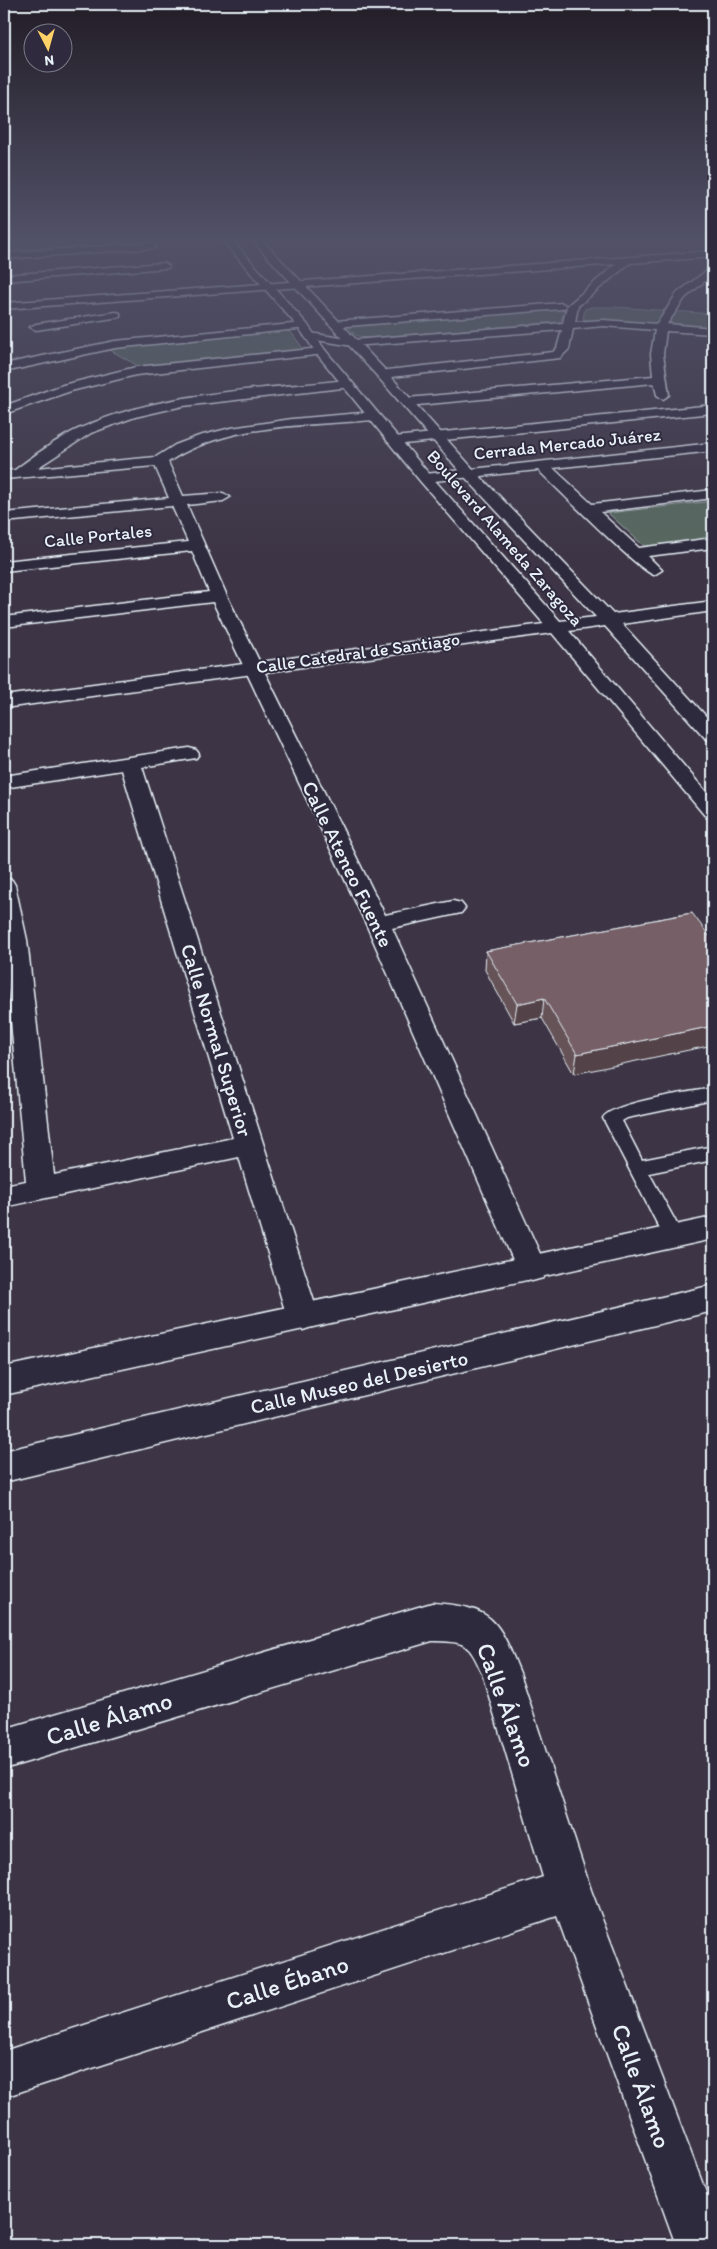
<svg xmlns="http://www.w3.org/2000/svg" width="717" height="2249" viewBox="0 0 717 2249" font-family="Itim,sans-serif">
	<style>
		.green { fill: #596960; stroke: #a0adac }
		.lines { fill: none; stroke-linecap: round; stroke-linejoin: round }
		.lane-casing { stroke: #e8f1f8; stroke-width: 3 }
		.street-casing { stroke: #e8f1f8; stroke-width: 3 }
		.secondary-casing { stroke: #e8f1f8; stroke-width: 3 }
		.lane { fill: #2f2a3d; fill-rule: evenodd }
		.street { fill: #2f2a3d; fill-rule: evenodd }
		.secondary { fill: #2f2a3d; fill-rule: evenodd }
		.wall { fill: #655258; stroke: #e8f1f8 }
		.shaded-wall { fill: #534247; stroke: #e8f1f8 }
		.building { fill: #765f66; stroke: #e8f1f8 }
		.labels { text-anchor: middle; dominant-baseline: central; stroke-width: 4; stroke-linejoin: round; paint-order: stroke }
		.far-street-label { font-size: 18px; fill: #e8f1f8; stroke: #2f2a3d }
		.street-label { font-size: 21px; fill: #e8f1f8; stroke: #2f2a3d }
		.near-street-label { font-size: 25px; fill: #e8f1f8; stroke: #2f2a3d }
	</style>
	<rect width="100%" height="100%" fill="#3d3545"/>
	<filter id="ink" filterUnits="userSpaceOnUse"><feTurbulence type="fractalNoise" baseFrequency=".02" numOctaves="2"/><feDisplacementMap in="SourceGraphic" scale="10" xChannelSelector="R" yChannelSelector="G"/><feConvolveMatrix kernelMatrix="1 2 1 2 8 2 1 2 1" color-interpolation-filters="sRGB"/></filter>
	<g filter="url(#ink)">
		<path class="green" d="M4,241h135l1,2 -136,10z
			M591,307h25l97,7v14l-125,-7 -5,-2 2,-10z
			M559,308l6,3 -5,11 -193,16 -10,-2 -8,-8 2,-3z
			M281,330l10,2 14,19 -165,16 -30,-17 6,-3z
			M713,501v38l-68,8 -37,-34z"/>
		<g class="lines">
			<defs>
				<path id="lane" d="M713,1088v12l-86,18 -5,3 20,39 71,-14v14l-64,13 35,64 -3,6 -7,2 -7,-2 -64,-125c9,-16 89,-26 110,-30z"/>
				<path id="street" d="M152,243l3,1v4l-151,11v-6z
					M713,251v6l-83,6 -52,43 -3,16 28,-2 54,4 20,-31 36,-27v8l-28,24 -18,26 46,4v6l-47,-3 -3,23 6,41 -6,4 -6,-4 -3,-12 -247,23 -6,-4 6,-4 246,-22 -2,-22 4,-24 -52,-4 -30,3 -4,20 -9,9 -178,20 -6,-4 2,-3 175,-19 4,-4 5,-18 -209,16 -43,-7 -6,-3 6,-3 43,7 210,-17 4,-17 -5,3 -228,18 -6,-3 6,-3 228,-18 5,3 49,-42 -612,45v-6z
					M164,263l5,3 -1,2 -164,13v-6z
					M116,312l4,1v4l-84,13 -6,-3 6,-3z
					M303,323l4,1v4l-192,20 -111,24v-8l111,-23z
					M321,348l4,2v4l-189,21 -65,16 -67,23v-8l59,-21 73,-18z
					M347,380l6,4 -2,3 -168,19 -48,11 -44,16 -54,35 119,-11 19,-12 24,-9 32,-8 61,-9 81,-7 7,4 -7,4c-68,6 -146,3 -205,42l15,34 40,-3 7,4 -7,4 -36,4 40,91 158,319 68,-14 8,2 4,5 -4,5 -69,15 155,341 -4,9 -11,3 -11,-3 -4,-9 -151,-345 -153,-322 -209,25v-10l205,-25 -17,-41 -188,20v-10l184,-19 -16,-36 -168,16v-9l165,-15 -14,-32 -151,13v-8l11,-1c17,-13 48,-35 68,-43 81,-36 176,-37 264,-47z
					M713,405v8l-319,32 -7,-4 7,-4z
					M713,443v8l-160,17 39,36 121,-14v8l-113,14 39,36 74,-10v10l-65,8 14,14 -8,5c-15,-4 -98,-88 -116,-105l-113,12 -7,-4 7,-4z
					M189,748l7,2 3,4 -3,4 -54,9 177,550 -5,9 -11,4 -11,-4 -5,-9 -48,-160 -235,50v-22l22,-4 -22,-234v-69l8,2 3,5 12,55 27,235 179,-37 -111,-368 -118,18v-12z
					M432,1603c61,4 66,16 88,70l71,217 122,321v34h-37l-119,-329 -553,181v-46l539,-174 -61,-204c-14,-32 -17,-31 -50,-32l-428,128v-40z"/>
				<path id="secondary" d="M223,241h10l74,83 18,26 105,125 130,146 36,-4 -132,-141 -86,-99 -125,-136h10l123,130 88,99 139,144 100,-13v10l-91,13 91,100v17l-7,-2 -101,-113 -36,5 144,169v19l-7,-2 -154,-184 -548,75v-12l540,-72 -124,-143 -103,-127 -18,-26z
					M713,1217v22l-709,156v-28z
					M713,1285v26l-709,171v-31z"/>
			</defs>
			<use href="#lane" class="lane-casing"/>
			<use href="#street" class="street-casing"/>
			<use href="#secondary" class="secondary-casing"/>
			<use href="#lane" class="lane"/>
			<use href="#street" class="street"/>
			<use href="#secondary" class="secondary"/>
		</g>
		<path class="wall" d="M692,913l-118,161 -32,-56 -28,5 -29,-53 1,-19z"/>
		<path class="shaded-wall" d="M544,998l-2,20 -28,5 3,-19z
			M713,1026v19l-139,29 3,-20z"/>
		<path class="building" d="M692,913l21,28v85l-136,28 -33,-56 -27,6 -31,-53z"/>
	</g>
	<linearGradient id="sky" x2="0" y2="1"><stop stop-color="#221d26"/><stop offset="0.43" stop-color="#515168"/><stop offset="1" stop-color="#515168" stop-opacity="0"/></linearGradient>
	<rect width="717" height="556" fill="url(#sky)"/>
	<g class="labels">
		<g class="far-street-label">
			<text transform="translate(567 444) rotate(-6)">Cerrada Mercado Juárez</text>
			<text transform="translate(98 536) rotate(-6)">Calle Portales</text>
			<text transform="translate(505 538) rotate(49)">Boulevard Alameda Zaragoza</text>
			<text transform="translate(358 653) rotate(-8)">Calle Catedral de Santiago</text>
		</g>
		<g class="street-label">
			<text transform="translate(348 864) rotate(64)">Calle Ateneo Fuente</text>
			<text transform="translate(217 1040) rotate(73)">Calle Normal Superior</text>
			<text transform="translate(359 1382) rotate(-13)">Calle Museo del Desierto</text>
		</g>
		<g class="near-street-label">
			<text transform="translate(507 1705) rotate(70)">Calle Álamo</text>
			<text transform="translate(109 1718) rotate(-17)">Calle Álamo</text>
			<text transform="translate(287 1982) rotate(-18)">Calle Ébano</text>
			<text transform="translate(642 2086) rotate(70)">Calle Álamo</text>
		</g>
	</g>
	<rect width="717" height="2249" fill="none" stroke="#2f2a3d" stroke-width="20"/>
	<rect x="10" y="10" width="697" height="2229" fill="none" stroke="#e8f1f8" stroke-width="2" filter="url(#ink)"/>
	<g transform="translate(48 48) rotate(174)"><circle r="24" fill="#2f2a3d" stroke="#797a88"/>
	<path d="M0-4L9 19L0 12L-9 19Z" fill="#ffd166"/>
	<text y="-8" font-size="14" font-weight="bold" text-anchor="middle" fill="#e8f1f8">N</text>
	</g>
</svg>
